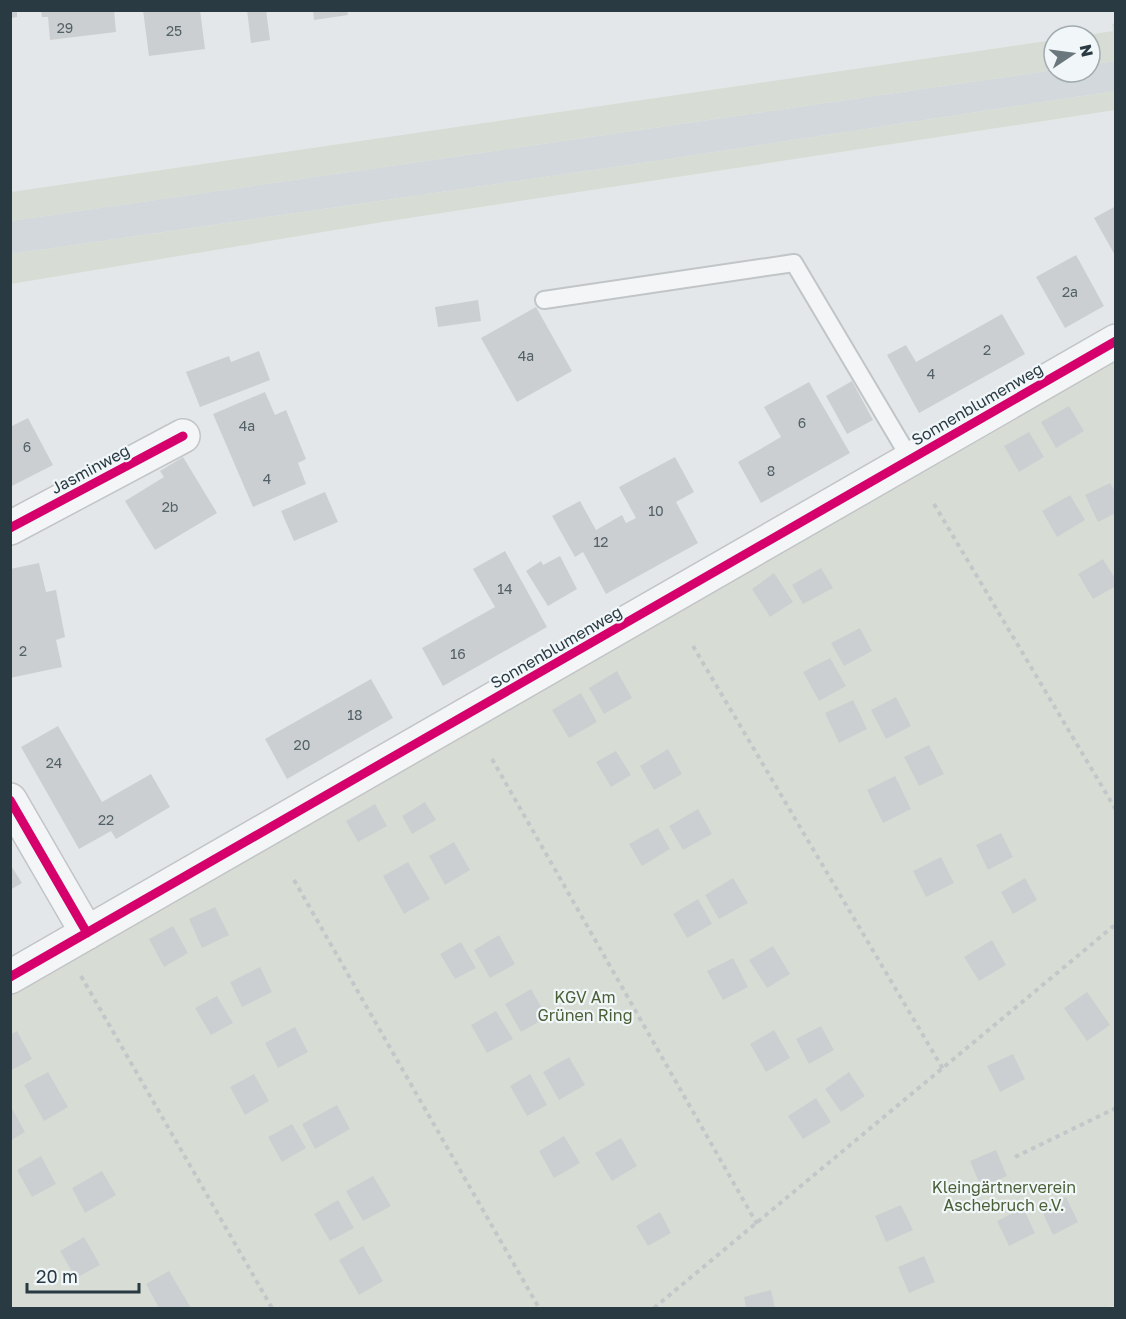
<svg xmlns="http://www.w3.org/2000/svg" width="1126" height="1319" viewBox="0 0 1126 1319" font-family="'Golos Text',sans-serif">
	<style>
		.built { fill: #d2d8dc }
		.green { fill: #d7ddd4 }
		.building { fill: #cccfd1 }
		.lines { fill: none; stroke-linecap: round; stroke-linejoin: round }
		.lane-casing { stroke: #c2c5c7; stroke-width: 20 }
		.street-casing { stroke: #c2c5c7; stroke-width: 36 }
		.path { stroke: #c3c7c9; stroke-width: 4; stroke-dasharray: 4.5 4.5; stroke-linecap: butt }
		.lane { stroke: #f3f5f6; stroke-width: 16 }
		.street { stroke: #f3f5f6; stroke-width: 33 }
		.cycleway-casing { stroke: #f1f6f8; stroke-width: 13 }
		.cycleway { stroke: #d6006c; stroke-width: 9 }
		.labels { text-anchor: middle; dominant-baseline: central; stroke-width: 4.5; stroke-linejoin: round; paint-order: stroke }
		.number-label { font-size: 14px; fill: #526067 }
		.street-label { font-size: 16px; fill: #293a43; stroke: #f1f6f8 }
		.park-label { font-size: 16px; fill: #4a5f36; stroke: #f1f6f8 }
	</style>
	<rect width="100%" height="100%" fill="#e4e7e9"/>
	<path class="built" d="M1115,61v30l-466,71 -638,92 -1,-33 1044,-151v2h36v-7z"/>
	<path class="green" d="M1115,23v38l-25,4v-29h-9l32,-5 -1,-7z
		M1054,40v30l-1043,151v-29z
		M1115,91v19l-732,112 -372,62v-30l638,-92z
		M1115,355v951l-15,2h-1089l-1,-318z"/>
	<path class="building" d="M10,10h7v7l-7,1z
		M41,10h73l2,22 -66,8 -2,-23h-6z
		M143,10h57l5,39 -56,7z
		M247,10h19l4,30 -19,3z
		M313,10h34l1,5 -34,5z
		M1116,206v51l-22,-39z
		M1076,255l28,51 -39,22 -29,-51z
		M478,300l3,21 -43,6 -3,-20z
		M536,307l36,64 -55,31 -36,-64z
		M1002,314l23,40 -106,59 -32,-58 19,-10 10,17z
		M259,351l11,29 -70,27 -14,-35 43,-16 2,6z
		M852,381l21,39 -26,14 -21,-38z
		M809,382l41,71 -89,50 -23,-41 43,-25 -17,-30z
		M265,392l10,23 11,-5 20,49 -8,4 8,21 -53,23 -40,-93z
		M1069,406l15,25 -28,17 -15,-26z
		M28,418l25,47 -43,22v-60z
		M1029,432l15,25 -25,15 -15,-26z
		M183,457l34,56 -62,37 -30,-49 39,-24 -4,-6z
		M675,457l19,35 -18,10 22,41 -92,51 -23,-42 -8,5 -23,-41 28,-15 16,29 26,-15 4,8 10,-5 -17,-31z
		M1110,483l6,10v20l-18,9 -13,-27z
		M325,492l13,30 -44,19 -13,-30z
		M1070,495l15,25 -28,17 -15,-26z
		M505,551l42,76 -104,59 -21,-38 73,-41 -22,-38z
		M560,556l17,33 -29,17 -22,-35 15,-10 2,4z
		M1103,559l13,21v6l-23,13 -15,-25z
		M39,563l7,29 10,-2 9,47 -9,3 6,27 -52,11v-109z
		M821,568l12,20 -30,16 -11,-19z
		M774,573l19,29 -23,15 -18,-28z
		M860,628l12,23 -28,15 -13,-23z
		M830,658l16,28 -27,15 -16,-29z
		M617,671l15,27 -28,16 -15,-26z
		M371,679l22,39 -106,61 -22,-40z
		M581,693l16,29 -28,16 -17,-28z
		M896,697l15,29 -25,13 -15,-29z
		M853,700l14,29 -28,14 -14,-30z
		M58,726l44,76 49,-28 19,33 -54,32 -5,-8 -32,18 -58,-102z
		M929,745l15,29 -25,12 -15,-29z
		M668,749l14,25 -28,16 -14,-24z
		M616,751l15,24 -20,12 -15,-25z
		M895,776l16,33 -28,14 -16,-33z
		M425,802l11,18 -24,14 -10,-18z
		M375,804l12,22 -29,16 -12,-21z
		M698,809l14,25 -29,16 -14,-24z
		M658,828l12,21 -28,17 -13,-22z
		M1001,833l12,24 -25,13 -12,-25z
		M454,842l16,28 -25,15 -16,-29z
		M941,857l13,26 -28,14 -13,-26z
		M408,862l22,37 -26,15 -21,-38z
		M10,864l12,19 -12,7z
		M733,878l15,25 -29,16 -14,-24z
		M1025,878l12,22 -24,14 -12,-22z
		M698,899l14,25 -25,14 -14,-24z
		M215,907l14,28 -27,13 -13,-29z
		M173,926l15,27 -24,14 -15,-28z
		M499,935l16,29 -25,14 -16,-28z
		M992,940l14,25 -27,16 -15,-24z
		M461,942l15,26 -21,11 -15,-25z
		M773,946l17,28 -23,14 -18,-28z
		M733,958l15,29 -25,13 -16,-29z
		M260,967l12,25 -30,15 -12,-25z
		M531,989l16,28 -26,15 -16,-28z
		M1087,992l23,33 -23,16 -23,-33z
		M217,996l16,27 -22,12 -16,-27z
		M496,1011l17,28 -26,14 -16,-28z
		M821,1026l13,24 -25,14 -13,-25z
		M295,1027l13,25 -30,16 -13,-25z
		M774,1030l16,28 -24,14 -16,-28z
		M17,1031l15,28 -22,12v-36z
		M1013,1054l12,25 -25,13 -13,-26z
		M569,1057l16,28 -26,15 -16,-28z
		M48,1072l20,35 -24,14 -20,-36z
		M849,1072l16,24 -24,16 -16,-23z
		M254,1074l15,27 -24,14 -15,-28z
		M530,1074l17,31 -20,11 -17,-30z
		M816,1098l15,24 -28,17 -15,-23z
		M10,1105l15,27 -15,9z
		M337,1105l13,24 -35,20 -13,-25z
		M292,1124l14,24 -24,14 -14,-25z
		M564,1136l16,27 -26,15 -15,-27z
		M621,1138l16,28 -25,15 -17,-28z
		M996,1150l11,26 -26,11 -11,-26z
		M41,1156l15,28 -24,13 -15,-27z
		M102,1171l14,24 -31,18 -13,-25z
		M373,1176l18,30 -28,15 -17,-30z
		M1066,1197l12,25 -25,13 -12,-26z
		M338,1200l16,28 -24,13 -16,-27z
		M901,1205l12,25 -27,12 -11,-26z
		M1023,1208l12,25 -26,13 -12,-25z
		M660,1212l11,21 -23,13 -12,-20z
		M84,1237l16,28 -24,13 -16,-27z
		M363,1246l20,35 -24,14 -20,-35z
		M924,1256l11,26 -26,11 -11,-26z
		M169,1271l22,37h-32l-13,-24z
		M771,1290l4,18h-29l-2,-11z"/>
	<g class="lines">
		<defs>
			<path id="lane" d="M544,300l250,-37 117,197"/>
			<path id="street" d="M10,528l173,-92
				M10,800l77,133
				M10,977l1106,-636"/>
		</defs>
		<use href="#lane" class="lane-casing"/>
		<use href="#street" class="street-casing"/>
		<path class="path" d="M934,504l182,306
			M693,646l250,423
			M492,759l265,465
			M294,880l245,428
			M81,976l191,332
			M1015,1157l101,-49
			M654,1308l462,-384"/>
		<use href="#lane" class="lane"/>
		<use href="#street" class="street"/>
		<defs>
			<path id="cycleway" d="M10,528l173,-92
				M10,800l77,133
				M10,977l1106,-636"/>
		</defs>
		<use href="#cycleway" class="cycleway-casing"/>
		<use href="#cycleway" class="cycleway"/>
	</g>
	<g class="labels">
		<g class="number-label">
			<text x="65" y="27">29</text>
			<text x="174" y="30">25</text>
			<text x="1070" y="291">2a</text>
			<text x="987" y="349">2</text>
			<text x="526" y="355">4a</text>
			<text x="931" y="373">4</text>
			<text x="802" y="422">6</text>
			<text x="247" y="425">4a</text>
			<text x="27" y="446">6</text>
			<text x="771" y="470">8</text>
			<text x="267" y="478">4</text>
			<text x="170" y="506">2b</text>
			<text x="656" y="510">10</text>
			<text x="601" y="541">12</text>
			<text x="505" y="588">14</text>
			<text x="23" y="650">2</text>
			<text x="458" y="653">16</text>
			<text x="355" y="714">18</text>
			<text x="302" y="744">20</text>
			<text x="54" y="762">24</text>
			<text x="106" y="819">22</text>
		</g>
		<g class="street-label">
			<text transform="translate(977 404) rotate(-30)">Sonnenblumenweg</text>
			<text transform="translate(90 469) rotate(-28)">Jasminweg</text>
			<text transform="translate(556 647) rotate(-30)">Sonnenblumenweg</text>
		</g>
		<g class="park-label">
			<text x="585" y="997">KGV Am<tspan x="585" dy="18">Grünen Ring</tspan></text>
			<text x="1004" y="1187">Kleingärtnerverein<tspan x="1004" dy="18">Aschebruch e.V.</tspan></text>
		</g>
	</g>
	<rect width="1126" height="1319" fill="none" stroke="#293a43" stroke-width="24"/>
	<g transform="translate(1072 54) rotate(77)"><circle r="28" fill="#f1f6f8" stroke="#a1abb0" stroke-width="1.5"/>
	<path d="M0-4.5L10 22L0 15L-10 22Z" fill="#6a777d"/>
	<text y="-9" font-size="16" font-weight="bold" text-anchor="middle" fill="#293a43">N</text>
	</g>
	<path d="M27 1283v9h112v-9" fill="none" stroke="#293a43" stroke-width="3"/>
	<text x="36" y="1283" font-size="18" fill="#293a43" stroke="#f1f6f8" stroke-width="4.5" paint-order="stroke">20 m</text>
</svg>
